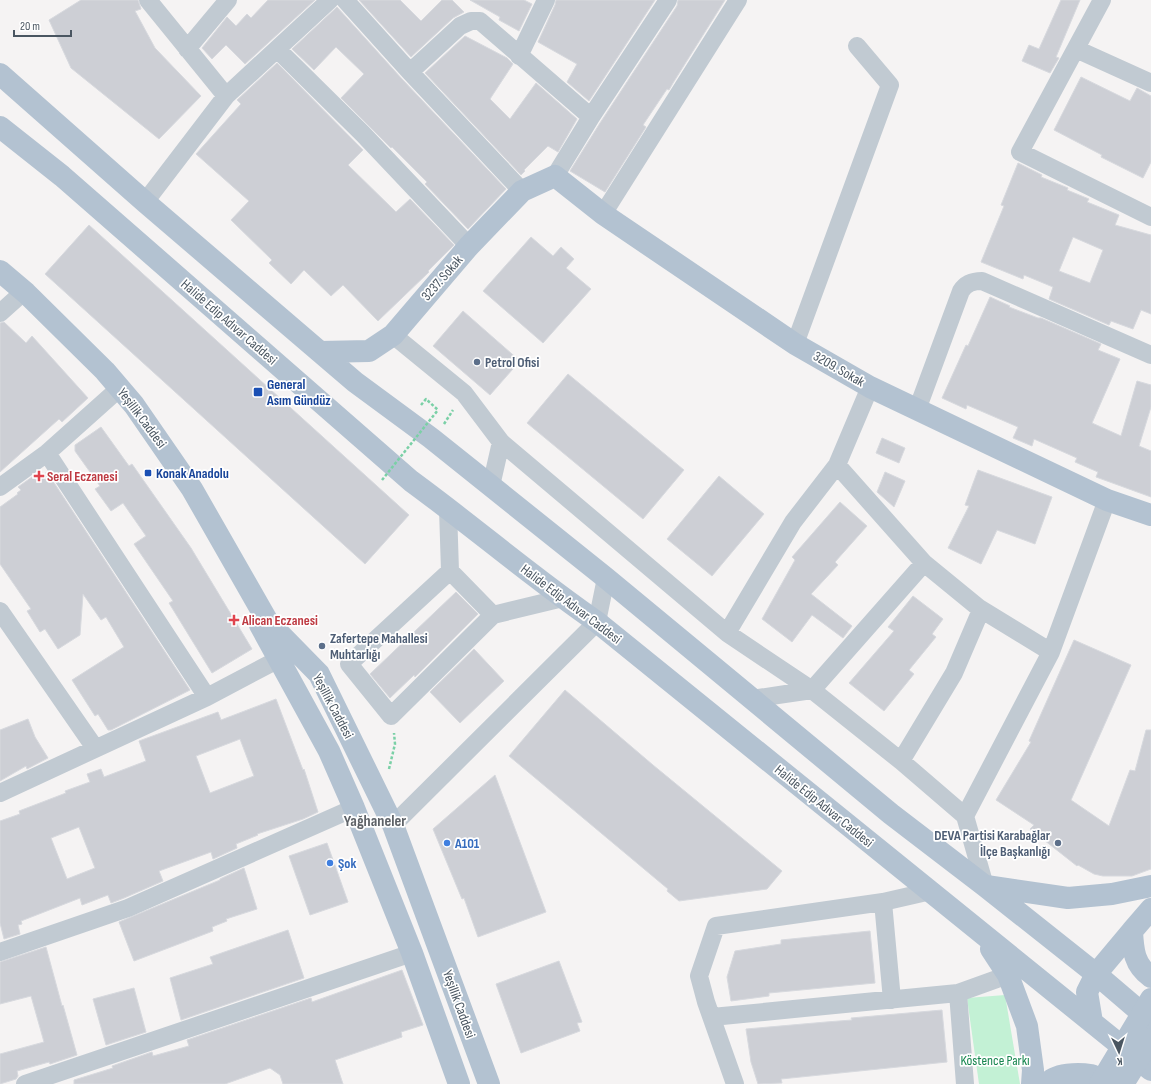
<svg xmlns="http://www.w3.org/2000/svg" width="1151" height="1084" viewBox="0 0 1151 1084" font-family="'Sofia Sans Condensed',sans-serif">
	<style>
		.green { fill: #c3f1d5 }
		.building { fill: #cdcfd5; stroke: #d7d9de; fill-rule: evenodd }
		.lines { fill: none; stroke-linecap: round; stroke-linejoin: round }
		.path { stroke: #7ad0a6; stroke-width: 2.5; stroke-dasharray: 3 2; stroke-linecap: butt }
		.minor { stroke: #c1cad2; stroke-width: 18 }
		.major { stroke: #b3c2d1; stroke-width: 22 }
		.path-bridge { stroke: #7ad0a6; stroke-width: 2.5; stroke-dasharray: 3 2; stroke-linecap: butt }
		.major-bridge { stroke: #b3c2d1; stroke-width: 22 }
		.service-dot { fill: #5c6f8a; stroke: #fff; stroke-width: 1.5 }
		.transit-dot { fill: #1a4fb4; stroke: #fff; stroke-width: 1.5 }
		.health-dot { fill: #e0444e; stroke: #fff; stroke-width: 1.5 }
		.shop-dot { fill: #3f7fe0; stroke: #fff; stroke-width: 1.5 }
		.labels { text-anchor: middle; dominant-baseline: central; stroke-width: 3.5; stroke-linejoin: round; paint-order: stroke }
		.street-label { font-size: 14px; fill: #4a5661; stroke: #fff }
		.service-label { font-size: 14px; font-weight: bold; fill: #4e5e75; stroke: #fff; text-anchor: start }
		.transit-label { font-size: 14px; font-weight: bold; fill: #164399; stroke: #fff; text-anchor: start }
		.health-label { font-size: 14px; font-weight: bold; fill: #be3a42; stroke: #fff; text-anchor: start }
		.shop-label { font-size: 14px; font-weight: bold; fill: #366cbe; stroke: #fff; text-anchor: start }
		.park-label { font-size: 14px; fill: #17864f; stroke: #fff }
		.quarter-label { font-size: 16px; font-weight: bold; fill: #5f6368; stroke: #fff }
	</style>
	<rect width="100%" height="100%" fill="#f5f3f3"/>
	<path class="green" d="M1005,995l15,89h-41l-12,-86z"/>
	<path class="building" d="M81,0h57l3,9 -6,2 20,37 46,48 -42,43 -88,-71 -22,-48z
		M268,0h47l-70,64 -19,-19 -14,14 -10,-11 25,-31 9,9 11,-12 4,4z
		M359,0h41l21,21 21,-21h10l12,12 -11,6 -42,39z
		M470,0h54l8,4 -13,27 -20,-11 1,-3z
		M556,0h99l-66,101 -22,-19 10,-18 -39,-22 17,-37z
		M678,0h47l-52,83 -4,7 -2,-1 -24,36 3,2 -41,65 -35,-21 30,-48 77,-117z
		M1061,0h19l-24,57 3,1 -9,15 -28,-12 7,-16 10,4z
		M337,7l65,72 104,110 -38,40 -43,-45 2,-2 -35,-35 -1,1 -50,-50 23,-24 -28,-27 -22,23 -22,-21z
		M465,36l42,22 6,6 -23,35 20,20 26,-36 41,36 -19,33 -10,-6 -24,24 1,1 -4,4 -96,-102z
		M277,63l86,87 -15,15 48,47 14,-13 44,46 -26,26 1,1 -51,49 -35,-36 -12,11 -27,-26 -13,14 -22,-21 3,-3 -41,-40 18,-19 -53,-47 45,-50 -4,-4z
		M1081,77l49,24 7,-13 14,8v66l-8,16 -42,-21 1,-2 -48,-25z
		M1018,163l24,12 -1,2 27,11 -1,2 22,9 -2,3 32,13 -4,10 36,10v79l-10,-4 -8,19 -22,-8 -2,4 -60,-26 4,-12 -29,-12 -1,4 -42,-17 23,-56 -3,-1zM1073,237l30,13 -13,33 -31,-12z
		M89,225l320,290 -44,49 -320,-290z
		M531,237l22,19 8,-9 13,12 -8,9 25,21 -48,54 -60,-52z
		M990,297l20,9 -1,1 29,11h3l60,26 -3,6 22,9 -28,64 29,13 16,-55 14,4v22l-12,39 12,5v46l-55,-20 2,-5 -23,-10 2,-4 -43,-19 -2,7 -19,-8 5,-11 -51,-22 -1,4 -24,-11 24,-53 2,1z
		M463,311l57,50 -30,34 -57,-49z
		M4,322l22,21 6,-7 56,62 -26,24 -3,-3 -59,53v-149z
		M568,374l116,96 -41,49 -116,-96z
		M101,427l28,39 3,-2 59,84 61,101 -40,24 -43,-70 4,-2 -39,-57 12,-8 -23,-33 -12,8 -16,-22 5,-3 -25,-35v-6z
		M882,438l23,10 -6,15 -23,-10z
		M978,470l74,27 -17,47 -38,-14 -16,34 -33,-16 21,-42 -4,-1z
		M47,472l143,218 -79,40h-3l-10,-16 -3,2 -23,-36 52,-33 -18,-30 -5,3 -18,-26 -3,41 -22,14 -13,-20 -5,3 -13,-21 4,-2 -31,-45v-57l18,-13 -1,-1 4,-3 -3,-3 14,-10 4,3z
		M885,472l20,9 -11,26 -17,-15z
		M719,476l45,38 -52,62 -45,-37z
		M840,502l27,24 -32,36 3,3 -27,29 41,32 -9,12 -31,-23 -20,27 -30,-23 33,-59 -3,-3z
		M456,592l22,22 -63,63 -1,-2 -24,23 -20,-24z
		M913,596l30,23 -11,15 4,3 -27,33 5,4 -30,37 -35,-28 45,-52 -6,-4z
		M1074,640l57,25 -60,135 38,26 21,-56 5,1 11,-41h5v139l-19,7h-29l-9,-2 -16,-9 -1,1 -47,-37 4,-4 -38,-25 35,-58 -2,-1z
		M474,649l30,32 -44,42 -30,-31z
		M565,690l88,75 129,106 -15,18 -88,12 -12,-10 1,-2 -159,-133z
		M276,699l27,71 1,-1 14,43 -15,7 -46,15 1,1 -22,9 1,4 -24,11 -2,-7 -52,19 4,10 -39,17 -13,5 -3,-8 -26,10 -2,-7 -59,23 1,3 -4,1 2,9 -16,5 -4,-16v-102l20,-7 -1,-3 47,-18 -1,-2 25,-9 -3,-8 14,-5 3,8 42,-16 -7,-20 79,-29 3,8zM240,739l14,37 -44,17 -14,-37zM79,827l16,41 -28,11 -16,-41z
		M28,719l7,18 13,21 -21,11 -1,-3 -26,15v-51z
		M495,775l51,137 -68,25 -14,-39 -2,1 -29,-70z
		M327,843l21,59 -38,13 -21,-59z
		M244,868l13,41 -31,10 1,2 -15,6 1,4 -79,30 -15,-39 101,-42v-1z
		M288,930l16,48 -123,42 -11,-42 43,-14 -3,-7z
		M870,931l5,52 -106,10v3l-38,5 -4,-24 8,-26 46,-7v-4z
		M46,947l16,59 1,-1 14,50 -27,9 -1,-2 -32,9 1,5 -2,3 -16,5v-30l44,-12 -13,-46 -31,8v-42z
		M559,961l23,61 -5,1 3,8 -59,22 -25,-69z
		M402,970l21,55 -22,7 1,5 -67,23 8,24h-60l-3,-9 -10,-7 -45,16h-151v-4l39,-12 -1,-2 40,-14 1,4 36,-10 -2,-6 124,-42 1,4z
		M134,988l12,44 -40,13 -13,-46z
		M942,1010l5,52 -166,17 1,4 -24,1 -7,-22 -5,-33 80,-7 26,-2 -1,-2z"/>
	<g class="lines">
		<path class="path" d="M421,405l5,-6 12,11
			M444,424l9,-14
			M389,769l6,-25 -1,-11"/>
		<path class="minor" d="M345,0l65,72 112,119
			M1102,0l-82,152 131,65
			M187,49l41,-49
			M277,49l86,85 106,112
			M1076,49l75,34
			M519,56l27,-56
			M410,72l50,-46 11,-5h9l111,96
			M226,96l104,-96
			M555,176l36,-59 77,-117
			M145,202l81,-106 -78,-96
			M603,214l135,-214
			M0,313l19,-17
			M393,335l71,58 37,49
			M795,344l95,-259 -33,-39
			M917,410l44,-119c5,-8 12,-10 21,-10l169,74
			M47,453l160,244
			M837,465l87,98 55,45 72,44
			M491,486l10,-44 226,191 85,57 89,71 64,55 20,70
			M0,487l47,-34 66,-59
			M448,509l2,62
			M450,571l43,44 -102,101 -42,-52z
			M0,611l95,137
			M493,615l70,-17
			M727,633l66,-111 44,-57 33,-78
			M752,699l60,-9 112,-127
			M901,761l53,-88 27,-63
			M0,793l207,-96 72,-38
			M965,816l86,-164 56,-152
			M393,825l204,-203 9,-44
			M883,902l9,98
			M0,952l128,-44 226,-100
			M958,993l7,91
			M712,1017l246,-24 50,-18
			M25,1084l387,-131
			M735,1084l-29,-82 -7,-26 17,-50 167,-24 48,-11"/>
		<path class="major" d="M0,74l145,128 210,180 76,56 175,140 285,236 94,72 111,88 55,47
			M0,127l62,49 349,305c63,46 122,97 186,141l554,448
			M0,271l26,22 79,78 29,34 58,84 76,133 51,52 74,151 96,259
			M320,352l49,-1 24,-16 76,-89 53,-55 33,-15 48,38 192,130 75,43 237,113 44,15
			M260,625l69,126 25,57 58,145 47,131
			M986,886l82,12 44,-4 39,-8
			M1151,909l-19,22c1,19 2,34 19,46
			M991,949l17,26 19,51 6,44 -1,14
			M1092,1022l-5,-30 9,-18 36,-43
			M1047,1084c8,-11 32,-11 44,-9 5,1 10,6 14,9"/>
		<path class="path-bridge" d="M382,480l56,-70"/>
		<path class="major-bridge" d="M1100,1084l51,-85
			M1123,1084l28,-45"/>
	</g>
	<g class="service-dot">
		<circle cx="477" cy="362" r="4"/>
		<circle cx="322" cy="646" r="4"/>
		<circle cx="1058" cy="843" r="4"/>
	</g>
	<g class="transit-dot">
		<rect x="253" y="387" width="10" height="10" rx="2"/>
		<rect x="144" y="469" width="8" height="8" rx="2"/>
	</g>
	<g class="health-dot">
		<path d="M37 470h4v4h4v4h-4v4h-4v-4h-4v-4h4z"/>
		<path d="M232 614h4v4h4v4h-4v4h-4v-4h-4v-4h4z"/>
	</g>
	<g class="shop-dot">
		<circle cx="447" cy="843" r="4"/>
		<circle cx="330" cy="863" r="4"/>
	</g>
	<g class="labels">
		<g class="street-label">
			<text transform="translate(442 278) rotate(-49)">3237. Sokak</text>
			<text transform="translate(229 322) rotate(41)">Halide Edip Adıvar Caddesi</text>
			<text transform="translate(839 369) rotate(30)">3209. Sokak</text>
			<text transform="translate(142 418) rotate(53)">Yeşillik Caddesi</text>
			<text transform="translate(571 604) rotate(37)">Halide Edip Adıvar Caddesi</text>
			<text transform="translate(333 706) rotate(62)">Yeşillik Caddesi</text>
			<text transform="translate(824 806) rotate(39)">Halide Edip Adıvar Caddesi</text>
			<text transform="translate(459 1004) rotate(70)">Yeşillik Caddesi</text>
		</g>
		<g class="service-label">
			<text x="485" y="362">Petrol Ofisi</text>
			<text x="330" y="638">Zafertepe Mahallesi<tspan x="330" dy="16">Muhtarlığı</tspan></text>
			<text x="1050" y="835" text-anchor="end">DEVA Partisi Karabağlar<tspan x="1050" dy="16">İlçe Başkanlığı</tspan></text>
		</g>
		<g class="transit-label">
			<text x="267" y="384">General<tspan x="267" dy="16">Asım Gündüz</tspan></text>
			<text x="156" y="473">Konak Anadolu</text>
		</g>
		<g class="health-label">
			<text x="47" y="476">Seral Eczanesi</text>
			<text x="242" y="620">Alican Eczanesi</text>
		</g>
		<g class="shop-label">
			<text x="455" y="843">A101</text>
			<text x="338" y="863">Şok</text>
		</g>
		<g class="park-label">
			<text x="995" y="1060">Köstence Parkı</text>
		</g>
		<g class="quarter-label">
			<text x="375" y="821">Yağhaneler</text>
		</g>
	</g>
	<g transform="translate(1119 1052) rotate(176)" stroke="#ffffff" stroke-width="3" paint-order="stroke">
	<path d="M0-3L7 15L0 10L-7 15Z" fill="#4a5661"/>
	<text y="-6" font-size="11" font-weight="bold" text-anchor="middle" fill="#4a5661">K</text>
	</g>
	<path d="M14 30v6h57v-6" fill="none" stroke="#4a5661" stroke-width="2"/>
	<text x="20" y="30" font-size="12" fill="#4a5661" stroke="#ffffff" stroke-width="3" paint-order="stroke">20 m</text>
</svg>
